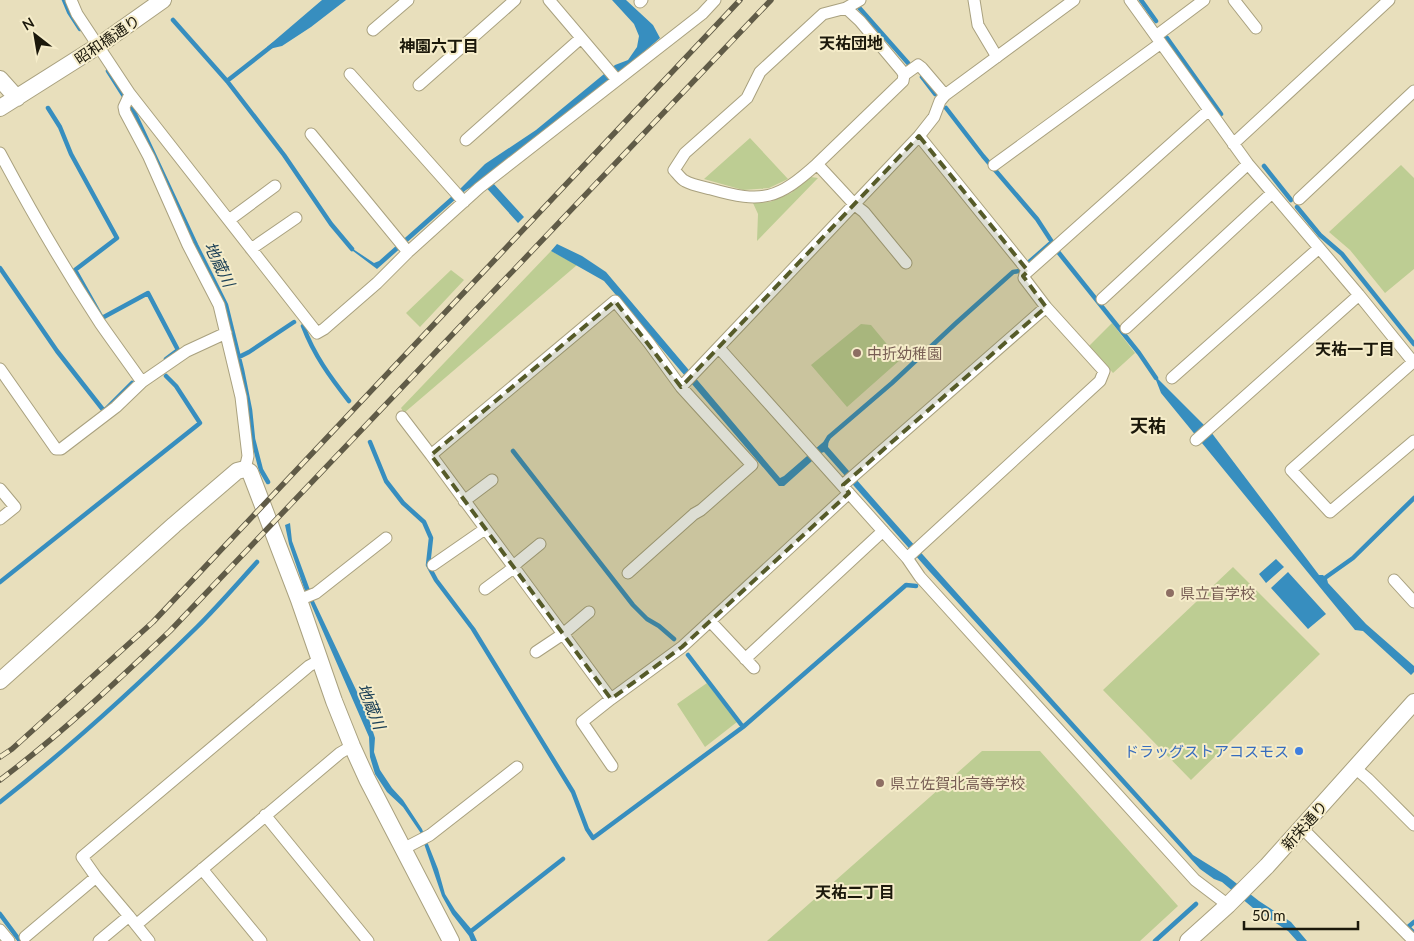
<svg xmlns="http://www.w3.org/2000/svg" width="1414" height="941" viewBox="0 0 1414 941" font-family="Lato,'Noto Sans JP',sans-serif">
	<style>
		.green { fill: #bdcd93 }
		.water { fill: #378ebf }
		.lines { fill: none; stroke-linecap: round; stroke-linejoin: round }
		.stream { stroke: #378ebf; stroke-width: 4.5 }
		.street-casing { stroke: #a9a17f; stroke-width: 13 }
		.secondary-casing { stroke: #a9a17f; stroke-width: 18 }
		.street { stroke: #fff; stroke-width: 11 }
		.secondary { stroke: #fff; stroke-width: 16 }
		.rail-casing { stroke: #605b47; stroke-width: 5.5 }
		.rail { stroke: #f5ecc9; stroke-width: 4; stroke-dasharray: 11; stroke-linecap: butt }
		.marked { fill: #565b29; fill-opacity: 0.2; stroke: #565b29; stroke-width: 4; stroke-dasharray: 10 6; stroke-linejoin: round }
		.education-dot { fill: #8d6e63; stroke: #f5ecc9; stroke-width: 2 }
		.shop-dot { fill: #3f7fe0; stroke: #f5ecc9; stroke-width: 2 }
		.labels { text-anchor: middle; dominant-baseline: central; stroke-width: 4; stroke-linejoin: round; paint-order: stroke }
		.street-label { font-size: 15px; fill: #1b180b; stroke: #f5ecc9 }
		.education-label { font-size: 15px; fill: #785e54; stroke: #f5ecc9; text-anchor: start }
		.shop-label { font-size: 15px; fill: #366cbe; stroke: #f5ecc9; text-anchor: end }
		.neighbourhood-label { font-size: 16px; font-weight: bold; fill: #1b180b; stroke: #f5ecc9 }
		.water-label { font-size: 16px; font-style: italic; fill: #1d4157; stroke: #f5ecc9 }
		.quarter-label { font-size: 18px; font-weight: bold; fill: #1b180b; stroke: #f5ecc9 }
	</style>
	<rect width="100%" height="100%" fill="#e8dfbc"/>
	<path class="green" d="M750,138l38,41 -19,9 -26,2 -39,-11z
		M1401,165l13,13v91l-29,24 -35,-43 -21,-18z
		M811,177l7,1 -61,63 1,-27 -5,-11 17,-1 21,-9z
		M551,251l26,14 -173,148 -3,-5z
		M451,270l13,10 -44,47 -14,-14z
		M1112,323l23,30 -22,20 -24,-27z
		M861,324l10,1 29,35 -53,47 -36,-42z
		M1233,567l87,87 -129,126 -88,-90z
		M707,683l30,39 -32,25 -28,-43z
		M982,751h58l138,155 -38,35h-373z"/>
	<path class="water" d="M322,0h24l-35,27 -29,19 -13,3 -2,-2z
		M612,0h14l27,25 7,13 -167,145 31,34 -6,6 -36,-40h-4l-12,7 -89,79 -28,-21 1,-1 24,16 5,-2 82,-73 24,-24 51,-34 79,-65 13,-5 9,-13 2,-11 -5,-12z
		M557,244l25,12 24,16 174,206 4,-2 45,-39 -1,10c120,138 243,273 365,408l34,21 32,25 32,21 16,19h-10l-9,-10 -35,-23 -31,-26 -8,-3 -14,-10 -270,-297 -106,-120 -3,1 -37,33h-5l-175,-205 -53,-30z
		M1154,375l57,57 108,143h4l4,4 1,4 38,41 48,42v6l-3,3 -48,-44 -8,-1 -194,-237z
		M290,523l2,18 22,60 53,112 8,25 -1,14 6,18 12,18 11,12 19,29 16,40 7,25 10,16 17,20 5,11h-6l-2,-5 -17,-22 -10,-18 -22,-64 -17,-25 -16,-15 -12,-18 -5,-17 -1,-20 -65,-149 -15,-44 -4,-19z
		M1276,559l8,8 -18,16 -7,-9z
		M1288,572l38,42 -18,15 -37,-41z"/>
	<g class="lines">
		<path class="stream" d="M64,0l5,12 11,17
			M1141,0l15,21
			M855,3l53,60
			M173,20l54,61 57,74 47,69 21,25
			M1167,38l54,76
			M108,71l26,41 62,133 30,60 16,65 8,40 3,29 8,31 7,12
			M922,77l13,17
			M227,81l46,-36
			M48,108l12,19 11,27 46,84 -42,32 27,48 46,-25 30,57 -12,9
			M946,108l37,48 54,63 15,23 -24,21
			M1264,166l27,34
			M1297,207l23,28 22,19 72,90
			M1059,253l80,100 17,25
			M0,268l57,83 47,60 28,-28
			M303,326c11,29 27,51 46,75
			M239,357l10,-5 45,-30
			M370,442l16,39 17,22 21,19 7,16 -3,27 8,15 37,49 100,163 14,37 6,9 150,-111 163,-142 10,1
			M826,442l3,-5 63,-54 63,-59 58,-52 6,-1
			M513,451l120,154 14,14 12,7 15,13
			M1322,580l31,-22 61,-60
			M0,582l200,-159 -24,-37 -10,-10
			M688,655l55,72
			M0,802c69,-54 135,-114 197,-175 21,-21 40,-43 60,-65
			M0,914l20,27
			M1414,922l-6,5 6,6
			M470,932l93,-73
			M1155,941l41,-37"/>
		<defs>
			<path id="street" d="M71,0l6,14 53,80 187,239 7,-4 53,-46 31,-31 71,-64 223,-174 13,-14
				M549,0l68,80
				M860,0l-14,8 -23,6 -63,58 -13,26 -62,55 -11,17c3,3 7,9 11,11 7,4 18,6 26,8 52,15 67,10 106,-25l38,41 9,7 42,51
				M974,0l4,25 19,32
				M1130,0l118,164 111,131 55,68
				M1234,0l22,28
				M640,2l2,-2
				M373,30l35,-30
				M1156,36l48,-36
				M350,74l114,128
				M904,75l14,-10 4,3 23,27
				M419,85l96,-85
				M130,94l-6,13 1,5 24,45 39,88 31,60 22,92 7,59 -3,13
				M311,134l97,118
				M919,136l109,135
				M466,140l115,-102
				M1233,144l156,-144
				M0,153c31,58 64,115 100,170 14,20 28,39 42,59
				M817,164l86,-83 1,-6 -2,-4 -42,-50 -14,-13
				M994,165l167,-122
				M1299,199l115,-108
				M229,220l46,-34
				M251,249l45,-31
				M1102,299l146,-135
				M1046,307l-22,-29 1,-4 184,-164
				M1126,328l146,-135
				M719,348l188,210 13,19 275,303 33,25
				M1413,362l-122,108 39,42 84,-71
				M0,369l56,80h5l55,-42 26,-25 45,-31 39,-18
				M1172,378l147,-130
				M402,417l29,38
				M1196,440l163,-145
				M843,485l203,-178 58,64 -4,10 -193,177
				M0,489l15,18 -15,12
				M849,493l-167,154 -71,52 -180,-244 184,-154 34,42 32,44 238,-251 15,-19 6,-16 5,-6 129,-95
				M464,501l28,-21
				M433,565l52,-36
				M628,573l66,-59 7,-4 51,-45 -71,-78
				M1394,580l20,22
				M485,589l23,-17 10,-10 22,-18
				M299,600l17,-7 70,-55
				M710,621l44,47
				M536,652l27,-18 26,-22
				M745,659l138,-128
				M611,699l-29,23 30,44
				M1355,768l13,11 46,46
				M265,815l103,126
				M1302,828l112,113
				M403,849l27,-14 87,-68
				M202,869l59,72
				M129,916l-33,-39 -14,-20 227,-191 11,-6
				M136,925l204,-172 12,-7
				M0,930l9,11
				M25,937l71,-60
				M99,941l30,-25 20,25"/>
			<path id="secondary" d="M0,79l17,19
				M0,108l98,-62 65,-46
				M0,681l174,-156 63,-54 8,-2 5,3 49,128 35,101 18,45 15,33 84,162
				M1188,941l40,-36 39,-39 147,-164"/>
		</defs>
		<use href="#street" class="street-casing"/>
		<use href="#secondary" class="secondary-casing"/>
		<use href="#street" class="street"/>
		<use href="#secondary" class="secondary"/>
		<defs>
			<path id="rail" d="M0,757l12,-8 141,-127 587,-622
				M0,780c60,-45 115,-97 170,-149l601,-631"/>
		</defs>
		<use href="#rail" class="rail-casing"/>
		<use href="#rail" class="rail"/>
	</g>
	<path class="marked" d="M919,136l109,135 -5,5 23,31 -203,178 6,8 -167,154 -71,52 -180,-244 184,-154 66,86z"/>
	<g class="education-dot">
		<circle cx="857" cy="353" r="5"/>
		<circle cx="1170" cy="593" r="5"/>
		<circle cx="880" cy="783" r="5"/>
	</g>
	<circle class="shop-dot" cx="1299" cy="751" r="5"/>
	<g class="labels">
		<g class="street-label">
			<text transform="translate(107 39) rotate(-34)">昭和橋通り</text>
			<text transform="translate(1304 825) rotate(-48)">新栄通り</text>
		</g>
		<g class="education-label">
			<text x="867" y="353">中折幼稚園</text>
			<text x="1180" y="593">県立盲学校</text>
			<text x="890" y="783">県立佐賀北高等学校</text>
		</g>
		<g class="shop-label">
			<text x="1289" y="751">ドラッグストアコスモス</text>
		</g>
		<g class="neighbourhood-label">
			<text x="851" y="42">天祐団地</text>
			<text x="439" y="45">神園六丁目</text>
			<text x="1355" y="348">天祐一丁目</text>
			<text x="855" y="891">天祐二丁目</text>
		</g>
		<g class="water-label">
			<text transform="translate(220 264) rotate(64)">地蔵川</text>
			<text transform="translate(372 706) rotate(68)">地蔵川</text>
		</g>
		<g class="quarter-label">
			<text x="1148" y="425">天祐</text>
		</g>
	</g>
	<g transform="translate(35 35) rotate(329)" stroke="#f5ecc9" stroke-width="4" paint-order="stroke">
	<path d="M0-4L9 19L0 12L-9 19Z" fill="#1b180b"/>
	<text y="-8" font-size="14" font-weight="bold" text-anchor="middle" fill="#1b180b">N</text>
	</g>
	<path d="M1244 921v8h114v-8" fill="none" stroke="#1b180b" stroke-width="2.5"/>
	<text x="1252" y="921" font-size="15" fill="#1b180b" stroke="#f5ecc9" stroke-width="4" paint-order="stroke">50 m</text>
</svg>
